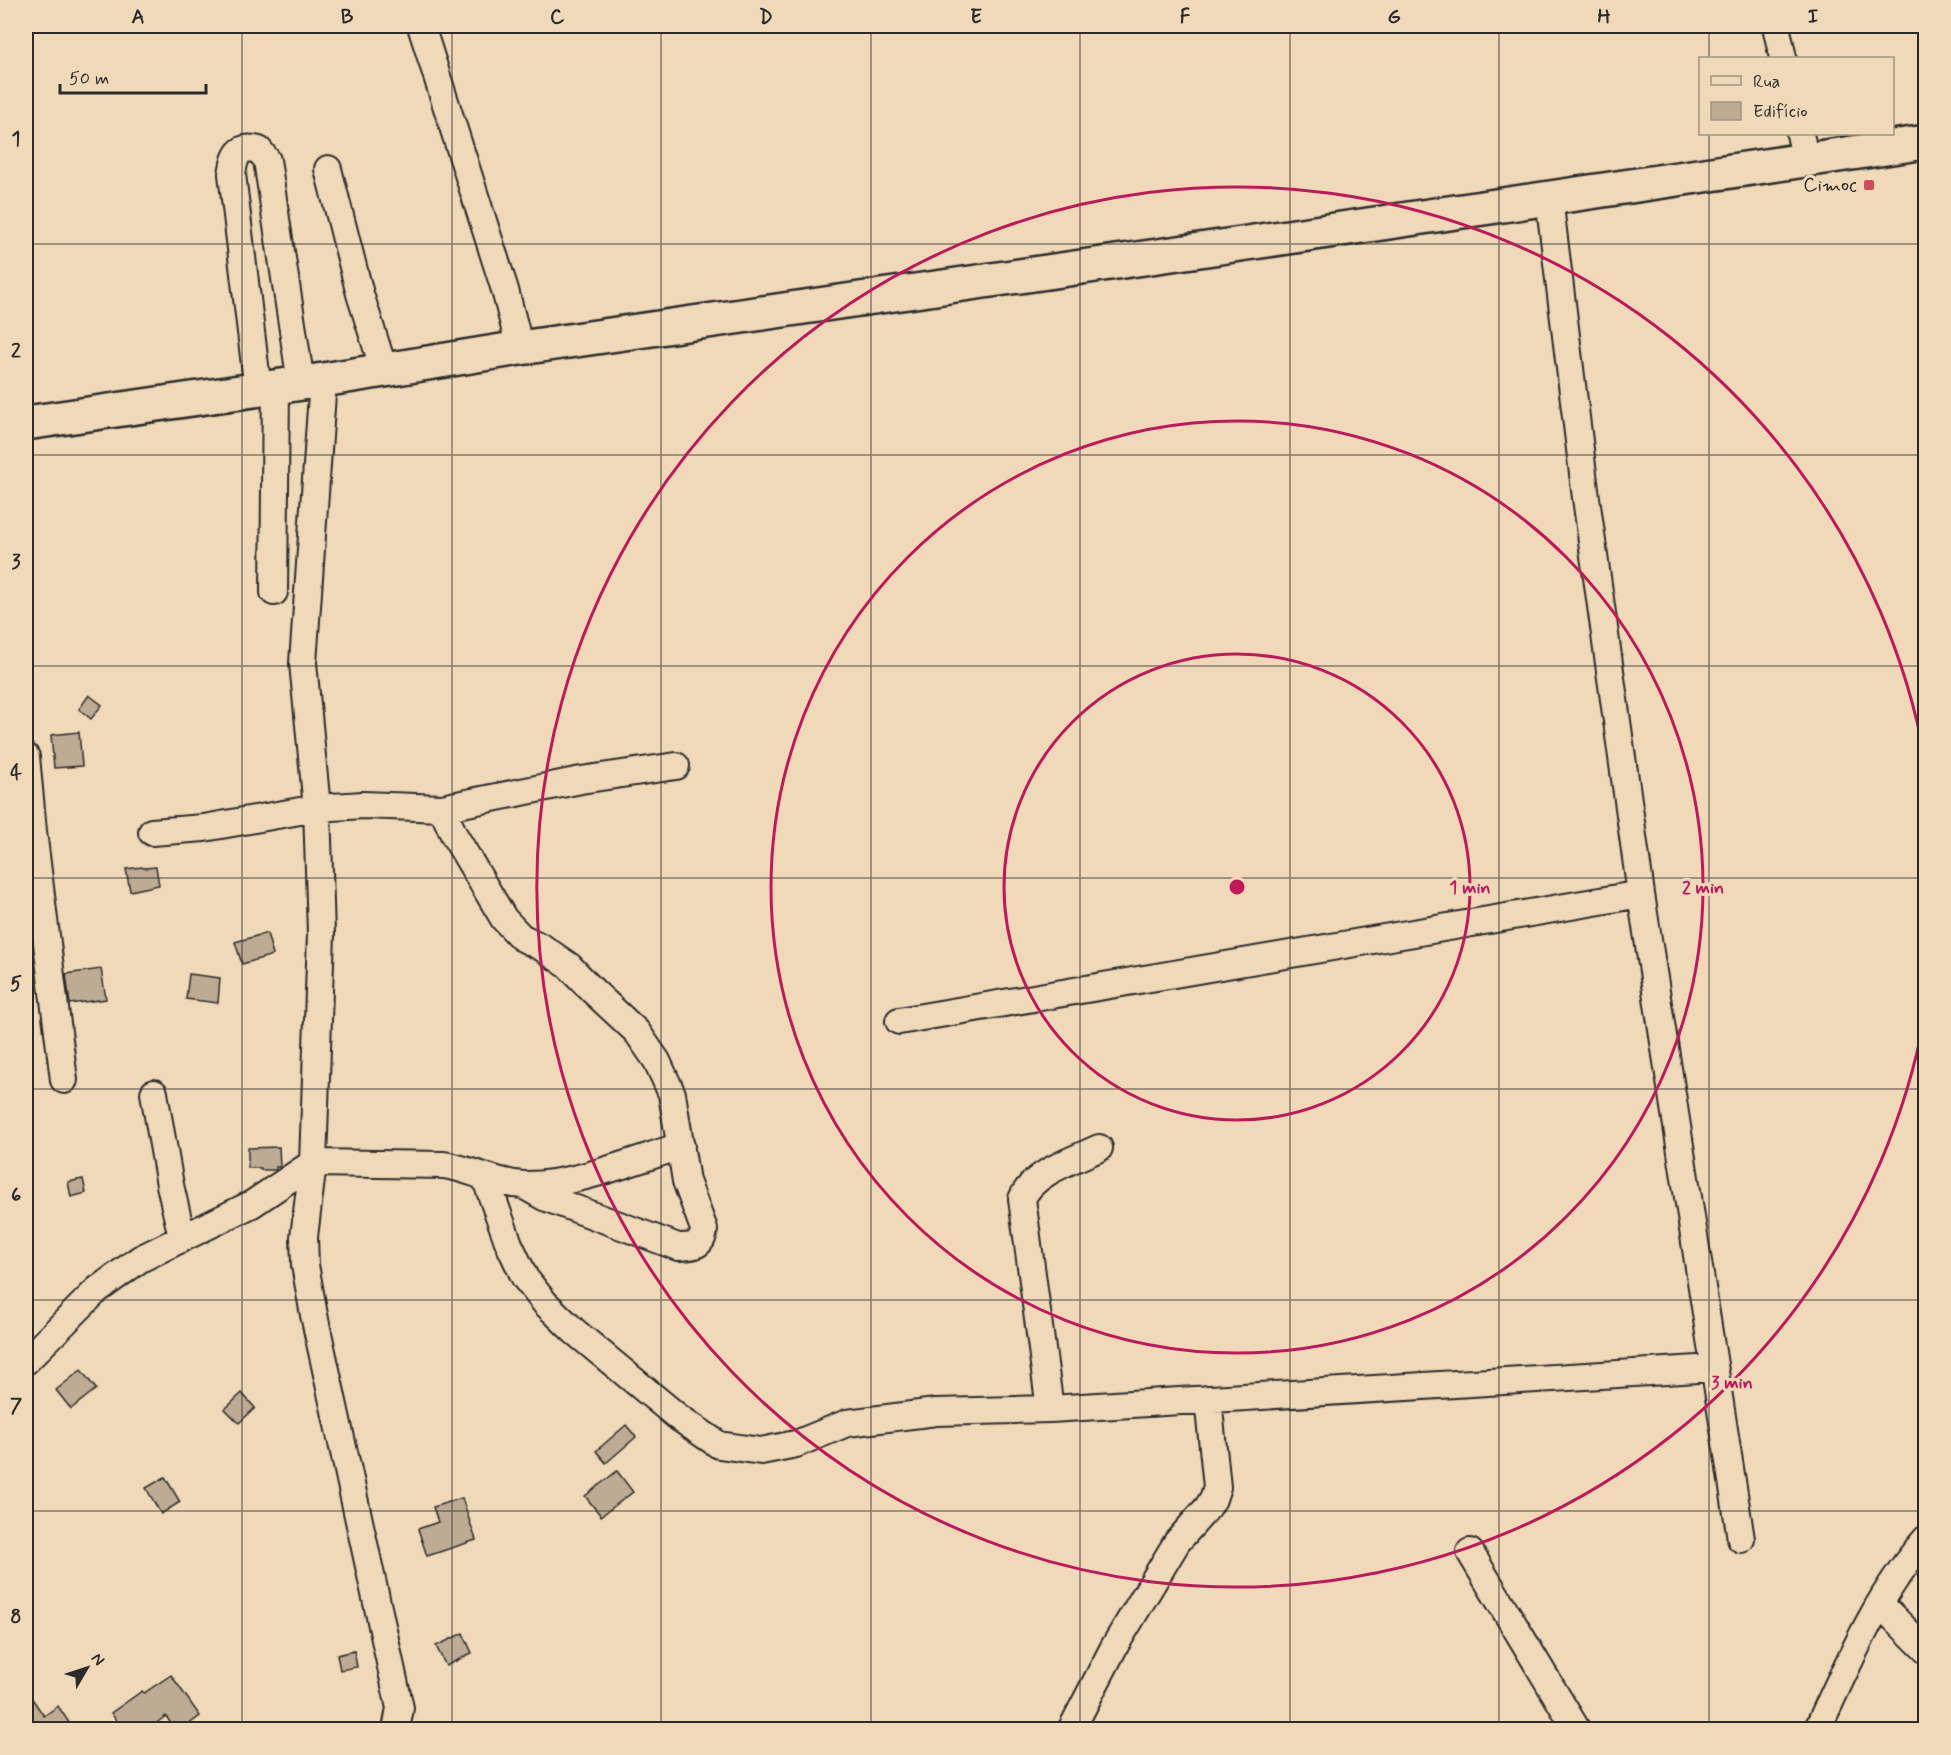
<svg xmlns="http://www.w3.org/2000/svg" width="1951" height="1755" viewBox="0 0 1951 1755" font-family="Mynerve,sans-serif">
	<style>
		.building { fill: #bdab94; stroke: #2b2b2b; stroke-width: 1.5 }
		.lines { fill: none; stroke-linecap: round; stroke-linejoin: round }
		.minor-casing { stroke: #2b2b2b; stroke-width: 30 }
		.major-casing { stroke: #2b2b2b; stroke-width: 38 }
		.minor { stroke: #f0d9b9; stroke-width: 26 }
		.major { stroke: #f0d9b9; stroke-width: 33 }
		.grid { fill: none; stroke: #2b2b2b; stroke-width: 1.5; stroke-opacity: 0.55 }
		.ring { fill: none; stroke: #c2185b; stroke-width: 3 }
		.poi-dot { fill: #d1495b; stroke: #f0d9b9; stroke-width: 2 }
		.labels { text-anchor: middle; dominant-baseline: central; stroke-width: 6; stroke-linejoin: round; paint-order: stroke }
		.poi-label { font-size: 20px; fill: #2b2b2b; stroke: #f0d9b9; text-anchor: end }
		.centre { fill: #c2185b; stroke: #f0d9b9; stroke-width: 3 }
		.ring-label { font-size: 18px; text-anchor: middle; font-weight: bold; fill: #c2185b; stroke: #f0d9b9; stroke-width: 6; stroke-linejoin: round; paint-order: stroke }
		.neatline { fill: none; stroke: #2b2b2b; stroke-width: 2 }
		.grid-label { font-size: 20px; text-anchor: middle; font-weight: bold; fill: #2b2b2b }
	</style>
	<rect width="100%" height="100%" fill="#f0d9b9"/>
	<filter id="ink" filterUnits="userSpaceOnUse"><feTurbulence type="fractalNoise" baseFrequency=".0167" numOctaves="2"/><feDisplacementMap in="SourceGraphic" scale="12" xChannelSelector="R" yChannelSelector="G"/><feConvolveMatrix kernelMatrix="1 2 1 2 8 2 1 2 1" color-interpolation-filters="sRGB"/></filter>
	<g filter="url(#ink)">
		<path class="building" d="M89,695l13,10 -11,14 -12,-10z
			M79,732l3,34 -28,2 -3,-33z
			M142,867l1,1 13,-1 3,18 -29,6 -4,-22z
			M267,933l6,22 -31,9 -7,-22z
			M101,969l5,30 -36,5 -4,-30z
			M189,974l31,4 -2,25 -32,-4z
			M279,1147l1,20h-4v3h-15v-2h-13v-20z
			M83,1179l3,14 -15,4 -3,-15z
			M81,1370l15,19 -25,20 -15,-19z
			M242,1393l13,15 -16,15 -14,-14z
			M626,1425l10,12 -30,26 -10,-12z
			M617,1471l16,21 -32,24 -16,-20z
			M165,1477l15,25 -19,12 -15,-26z
			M462,1498l14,42 -49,16 -9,-27 20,-7 -5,-15z
			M463,1633l9,20 -26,13 -10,-20z
			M354,1651l3,16 -17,3 -3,-15z
			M171,1675l29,41 -19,14h-6l-9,-14 -19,14h-24l-12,-17 31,-22 2,2z
			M26,1690l18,26 14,-10 16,24h-48z"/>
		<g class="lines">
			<defs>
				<path id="minor" d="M421,26l84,264 15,58
					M1776,26l7,32
					M1800,134l6,27
					M328,169l32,125 24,76
					M1549,198l37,300 55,396 100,645
					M323,380l-20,283 14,145 4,126 -8,229 -9,74 1,28 9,50 86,393 -4,22
					M258,390l-26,-216c3,-18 6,-30 27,-24l8,10 34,223
					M274,592l2,-205
					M26,757l7,74 31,249
					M442,808l139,-28 95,-14
					M152,832l52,-4 113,-20 46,-3 79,3 12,27 50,84 17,18 22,11 26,18 24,25 44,41 20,29 15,33 14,87 18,48c-1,17 -11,18 -26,18l-134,-50 -21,-12
					M899,1021l742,-127
					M154,1093l16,92 12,52
					M485,1177l24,67 16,34 20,25 29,28 104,86 41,28 42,6 35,-7 51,-21 89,-11 114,-3 664,-41
					M26,1361l71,-71 43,-31 112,-55 61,-41 131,2c27,4 53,19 80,20 48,1 111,-25 157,-39
					M1050,1409l-28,-210c11,-27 52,-39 77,-51
					M1470,1552l107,178
					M1880,1604l46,46
					M1071,1730l43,-83 63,-105 31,-35 5,-8 4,-12 -9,-88
					M1817,1730c31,-66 60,-136 109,-191"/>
				<path id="major" d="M26,423l297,-43 197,-32 714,-103 692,-103"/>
			</defs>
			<use href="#minor" class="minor-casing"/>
			<use href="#major" class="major-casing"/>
			<use href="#minor" class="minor"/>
			<use href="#major" class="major"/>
		</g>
	</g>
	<path class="grid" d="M242,26v1704M452,26v1704M661,26v1704M871,26v1704M1080,26v1704M1290,26v1704M1499,26v1704M1709,26v32M1709,134v1596M26,244h1900M26,455h1900M26,666h1900M26,878h1900M26,1089h1900M26,1300h1900M26,1511h1900"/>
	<g class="ring">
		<circle cx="1237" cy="887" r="233"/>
		<circle cx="1237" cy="887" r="466"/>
		<path d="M1925 1015A700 700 0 1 1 1925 759"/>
	</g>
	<rect class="poi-dot" x="1863" y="179" width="12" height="12" rx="3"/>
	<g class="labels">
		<g class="poi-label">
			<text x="1857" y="185">Cimoc</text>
		</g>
	</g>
	<circle cx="1237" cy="887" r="9" class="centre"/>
	<g class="ring-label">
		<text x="1470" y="893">1 min</text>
		<text x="1703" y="893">2 min</text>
		<text x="1732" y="1388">3 min</text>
	</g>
	<rect width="1951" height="1755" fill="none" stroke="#f0d9b9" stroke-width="66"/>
	<rect x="1699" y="57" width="195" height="78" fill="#f0d9b9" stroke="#a19380" stroke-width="1.5"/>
	<rect x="1711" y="76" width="30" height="9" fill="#f0d9b9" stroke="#a19380" stroke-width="1.5"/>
	<text x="1753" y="87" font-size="18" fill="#2b2b2b">Rua</text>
	<rect x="1711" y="102" width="30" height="18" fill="#bdab94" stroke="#a19380" stroke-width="1.5"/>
	<text x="1753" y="117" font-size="18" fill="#2b2b2b">Edifício</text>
	<g transform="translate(87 1668) rotate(51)" stroke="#f0d9b9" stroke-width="4.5" paint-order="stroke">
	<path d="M0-4.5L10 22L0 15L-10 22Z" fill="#2b2b2b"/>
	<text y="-9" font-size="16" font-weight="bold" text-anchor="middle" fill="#2b2b2b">N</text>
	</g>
	<path d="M60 84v9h146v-9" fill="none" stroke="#2b2b2b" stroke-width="3"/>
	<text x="69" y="84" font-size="18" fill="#2b2b2b" stroke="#f0d9b9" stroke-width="4.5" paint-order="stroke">50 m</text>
	<rect x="33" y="33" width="1885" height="1689" class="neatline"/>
	<g class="grid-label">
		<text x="138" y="23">A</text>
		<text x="347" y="23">B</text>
		<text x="557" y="23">C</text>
		<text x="766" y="23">D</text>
		<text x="976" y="23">E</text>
		<text x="1185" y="23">F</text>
		<text x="1394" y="23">G</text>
		<text x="1604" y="23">H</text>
		<text x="1813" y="23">I</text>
		<text x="16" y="145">1</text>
		<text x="16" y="357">2</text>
		<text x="16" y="568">3</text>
		<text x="16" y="779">4</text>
		<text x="16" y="990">5</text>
		<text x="16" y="1201">6</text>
		<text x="16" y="1412">7</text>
		<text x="16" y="1623">8</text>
	</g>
</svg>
